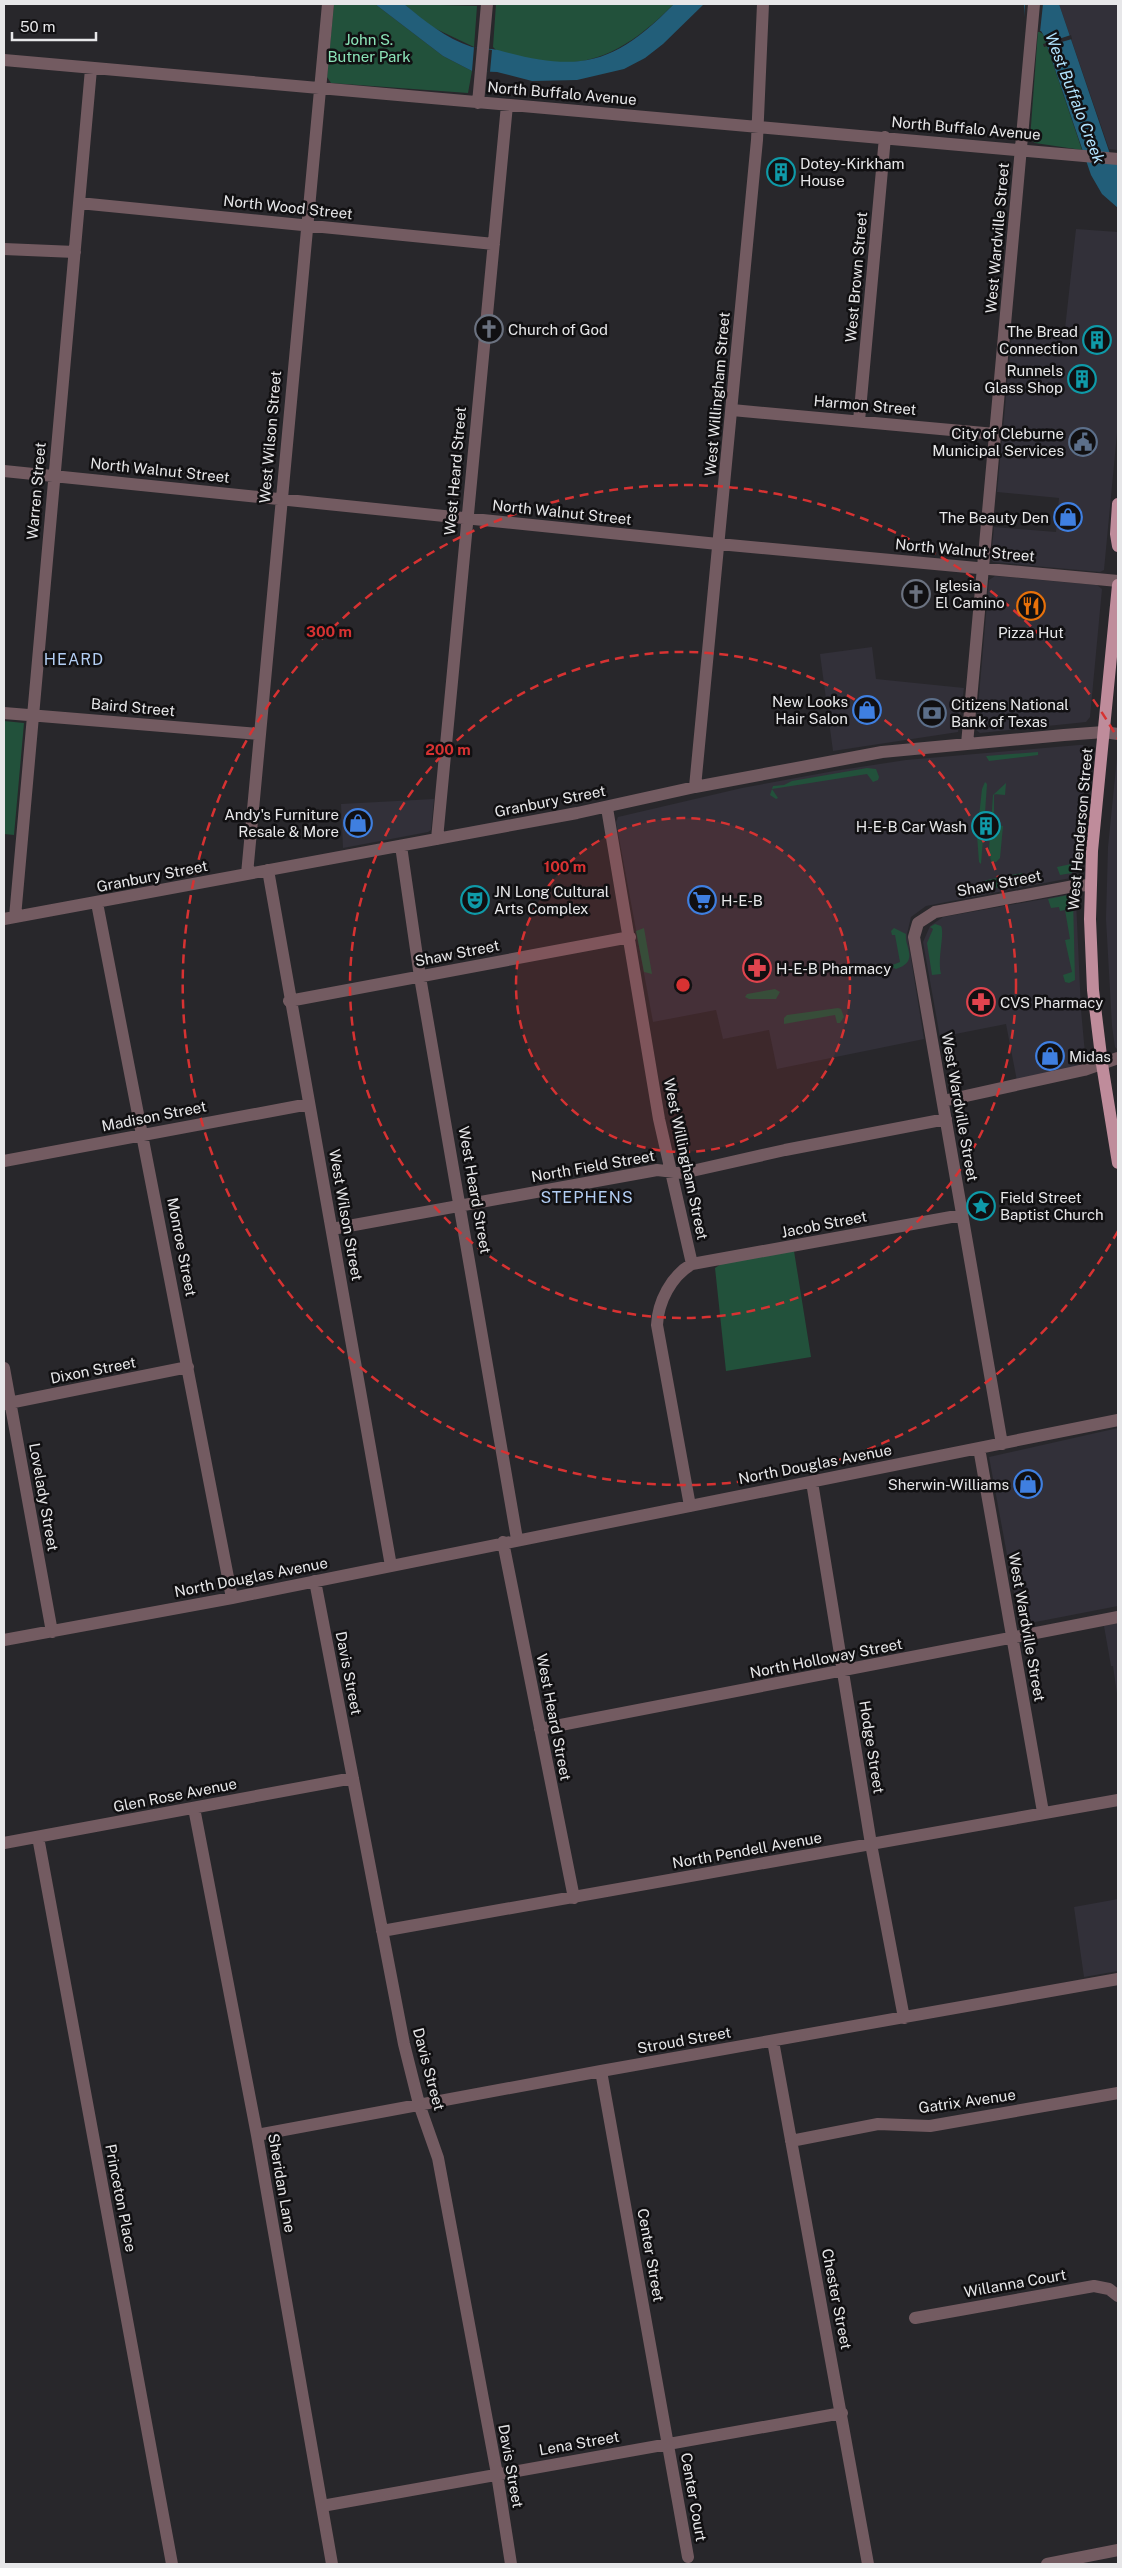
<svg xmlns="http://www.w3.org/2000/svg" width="1122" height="2568" viewBox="0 0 1122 2568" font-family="'Public Sans',sans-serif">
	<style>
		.built { fill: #323039 }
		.green { fill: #22513b }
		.water { fill: #225e79 }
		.pier { fill: #28272b }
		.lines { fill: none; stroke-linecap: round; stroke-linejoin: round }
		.minor { stroke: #735b61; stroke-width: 12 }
		.major { stroke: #bf8c9b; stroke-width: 12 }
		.ring { fill: none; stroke: #d73232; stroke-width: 2.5; stroke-dasharray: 9 6 }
		.labels { text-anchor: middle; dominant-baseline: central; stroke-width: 5; stroke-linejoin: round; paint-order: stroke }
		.park-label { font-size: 15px; fill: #8ce4b8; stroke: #111012 }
		.street-label { font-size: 15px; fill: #e7e7e9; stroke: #111012 }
		.poi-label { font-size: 15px; fill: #e7e7e9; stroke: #111012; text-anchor: start }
		.water-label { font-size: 16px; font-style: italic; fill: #b2e4ff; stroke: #111012 }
		.neighbourhood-label { font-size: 16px; letter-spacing: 1px; fill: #b3cef4; stroke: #111012 }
		.centre { fill: #d73232; stroke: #111012; stroke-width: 2.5 }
		.ring-label { font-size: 15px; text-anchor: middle; font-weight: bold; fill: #d73232; stroke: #111012; stroke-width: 5; stroke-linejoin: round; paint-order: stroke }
	</style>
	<rect width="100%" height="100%" fill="#28272b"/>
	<path class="built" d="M1059,4h59v146l-9,-1z
		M1076,229l42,3v191l-14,147 -4,2 -107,-10 -2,-3 3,-32 62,5 3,-34 -62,-6 15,-159 52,5z
		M995,576l102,9 5,4 -12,128 -4,5 -106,11 -4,-3 13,-150z
		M872,647l4,32 88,9 -6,44 -125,19 -13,-97z
		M1079,745h4l4,5 -11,127 -150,29 -15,11 -4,17 17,105 -147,30 -8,-39 -46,9 -7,-29 -63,12 -37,-200 2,-5 124,-29 92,-17 72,-11z
		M1118,748v302l-3,-3 -3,-21 -6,-107 2,-72z
		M434,799l-3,31 -3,2 -85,16 -2,-44z
		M1071,894l5,6 5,110 5,54 -69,17 -11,-57 -66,13 -17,-95 7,-16 13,-9z
		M1118,1428v178l-98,19 -31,-168z
		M1118,1623v78l-5,-35h-2l-7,-40z
		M1118,1899v72l-34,6 -10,-70z"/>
	<path class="green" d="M334,4h41l68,52 29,15 -4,22 -137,-10 -4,-6z
		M404,4l73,2 -3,41 -44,-21z
		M496,4h178c-57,57 -100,73 -178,46l-3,-3z
		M1038,31l5,3 39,116 -47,-7 -5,-4z
		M4,721l20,2 -10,112 -10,-1z
		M1038,752v3l-49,6 -3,-5z
		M867,768l9,1 3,8 -1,3 -5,2 -6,-8 -95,15 6,9 -2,1 -6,-4 3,-9 11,-1 8,-4z
		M985,782l2,2 -2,29h-4l-2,23v2l4,1 -2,25 -2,-2 -2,-27 5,-46z
		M1006,783l-1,12 -11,-1v30l9,2 -3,32 -4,4h-5l-2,-13 4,-54z
		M1071,864l1,9 -12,2 -3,-8z
		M1022,873l9,8 -45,9 -4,-4v-4l5,-2z
		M1068,895l5,3 2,82 -6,3 -4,-1 -2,-7 9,-3 -7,-32 5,-1 -5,-29 -5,1 -1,-4 -8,1 -3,-9z
		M935,924l6,2c4,7 -4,33 0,48l-9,1 -5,-32 6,-14 -3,-2z
		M644,928l8,46 -8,-2 -8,-41z
		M894,928l12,6c-2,13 14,27 -10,35l-6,-3 10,-4 -5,-27h-3l-1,-4z
		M775,989l5,3 -4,7h-27l-4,-2 2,-3z
		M838,1008l3,1 3,8 -4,6h-3l-2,-8 -51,9v-6l3,-3z
		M794,1251l17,106 -85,14 -11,-103 6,-4z"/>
	<path class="water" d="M375,4h29c21,17 41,34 68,43 8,2 18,1 26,3 82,23 116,15 176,-46h30l-41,40 -18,14 -21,11 -47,11 -45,1 -35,-9 -25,-1 -29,-15z
		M1024,4h35l51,150 8,11v43l-16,-14 -11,-19 -48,-141 -2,-3 -16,-1z"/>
	<path class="pier" d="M1025,4h18l-3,28 -17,-1z
		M1071,35l1,4 -28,8 -1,-3z
		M474,47l18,3 -2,22 -18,-1z"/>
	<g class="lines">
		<path class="minor" d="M4,60l1114,99
			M478,103l9,-99
			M79,203l415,41
			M4,249l71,3
			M732,410l263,24
			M859,421l26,-284
			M4,471l704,72 410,38
			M4,713l255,21
			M967,744l67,-740
			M695,787l62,-647 6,-136
			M607,808l52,311 33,145c-21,12 -34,38 -35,61l33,181
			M437,839l70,-734
			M401,846l19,131 97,562
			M268,870l123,696
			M247,874l81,-870
			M97,903l135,695
			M15,917l76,-848
			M4,919l573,-106 118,-26 187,-35 182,-17 40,-3 14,2
			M289,1001l341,-64
			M943,1101l141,-31 34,-12
			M4,1161l305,-57
			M332,1229l325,-59 26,3 102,-23 161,-31
			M692,1264l270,-49
			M4,1368l48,264
			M4,1404l184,-37
			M1002,1444l-88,-507 4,-14 17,-11 139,-26 16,-1
			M979,1448l64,364
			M812,1482l59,362 33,174
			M503,1542l71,356
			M315,1581l89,463 15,60 19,54 59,316 14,90
			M4,1640l228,-42 886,-178
			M540,1729l578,-112
			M194,1808l63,327 75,429
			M38,1837l134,727
			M4,1843l349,-65
			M382,1931l736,-131
			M773,2041l95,523
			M601,2071l87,486
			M257,2135l344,-64 517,-92
			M791,2141l87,-17 52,2 188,-33
			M915,2318l179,-32 15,3 9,7
			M322,2506l520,-93
			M1047,2564l71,-14"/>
		<path class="major" d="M1118,504l-2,30 2,12
			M1118,585l-26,266 -2,68 3,71 9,74 16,99"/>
	</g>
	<circle cx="683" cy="985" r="167" fill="#d73232" fill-opacity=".12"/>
	<g class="ring">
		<circle cx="683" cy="985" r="167"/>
		<circle cx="683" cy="985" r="333"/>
		<path d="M1118 1231A500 500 0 1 1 1118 739"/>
	</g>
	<defs>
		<symbol id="building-ring" viewBox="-11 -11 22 22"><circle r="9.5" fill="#111012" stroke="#0f9aa8" stroke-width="1.5"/><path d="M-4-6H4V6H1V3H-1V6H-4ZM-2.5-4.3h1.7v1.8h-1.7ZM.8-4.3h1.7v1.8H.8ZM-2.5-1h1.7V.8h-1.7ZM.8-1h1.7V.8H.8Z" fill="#0f9aa8"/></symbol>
		<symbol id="church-ring" viewBox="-11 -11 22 22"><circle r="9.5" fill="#111012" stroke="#6b7280" stroke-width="1.5"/><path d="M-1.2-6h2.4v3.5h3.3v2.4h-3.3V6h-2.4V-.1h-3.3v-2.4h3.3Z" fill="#6b7280"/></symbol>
		<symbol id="civic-ring" viewBox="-11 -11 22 22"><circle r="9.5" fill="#111012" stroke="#5c6f8a" stroke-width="1.5"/><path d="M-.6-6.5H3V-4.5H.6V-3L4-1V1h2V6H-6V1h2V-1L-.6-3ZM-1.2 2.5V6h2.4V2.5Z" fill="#5c6f8a"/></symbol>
		<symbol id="shop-ring" viewBox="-11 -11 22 22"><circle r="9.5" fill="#111012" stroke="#3f7fe0" stroke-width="1.5"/><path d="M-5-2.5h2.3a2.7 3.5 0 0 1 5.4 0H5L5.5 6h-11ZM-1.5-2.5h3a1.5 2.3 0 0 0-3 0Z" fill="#3f7fe0"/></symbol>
		<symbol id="restaurant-ring" viewBox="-11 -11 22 22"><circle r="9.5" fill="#111012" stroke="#e8710a" stroke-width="1.5"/><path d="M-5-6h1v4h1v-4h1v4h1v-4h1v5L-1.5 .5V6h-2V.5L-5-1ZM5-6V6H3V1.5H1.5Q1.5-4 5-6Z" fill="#e8710a"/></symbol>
		<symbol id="bank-ring" viewBox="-11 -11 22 22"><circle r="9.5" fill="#111012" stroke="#5c6f8a" stroke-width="1.5"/><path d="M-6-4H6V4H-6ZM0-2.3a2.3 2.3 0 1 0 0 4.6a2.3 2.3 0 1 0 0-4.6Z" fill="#5c6f8a"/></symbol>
		<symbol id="theatre-ring" viewBox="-11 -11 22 22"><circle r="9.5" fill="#111012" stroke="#0f9aa8" stroke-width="1.5"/><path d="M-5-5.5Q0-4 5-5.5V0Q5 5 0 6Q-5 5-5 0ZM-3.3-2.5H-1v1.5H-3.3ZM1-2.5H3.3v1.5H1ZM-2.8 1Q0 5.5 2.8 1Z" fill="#0f9aa8"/></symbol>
		<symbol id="supermarket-ring" viewBox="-11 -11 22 22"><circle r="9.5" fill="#111012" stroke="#3f7fe0" stroke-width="1.5"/><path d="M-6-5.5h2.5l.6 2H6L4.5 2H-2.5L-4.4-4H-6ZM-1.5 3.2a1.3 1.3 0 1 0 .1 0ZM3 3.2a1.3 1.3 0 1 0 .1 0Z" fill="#3f7fe0"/></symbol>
		<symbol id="pharmacy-ring" viewBox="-11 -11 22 22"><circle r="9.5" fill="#111012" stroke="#e0444e" stroke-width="1.5"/><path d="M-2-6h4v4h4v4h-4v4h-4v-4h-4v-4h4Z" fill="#e0444e"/></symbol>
		<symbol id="sight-ring" viewBox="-11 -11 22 22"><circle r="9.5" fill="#111012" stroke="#0f9aa8" stroke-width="1.5"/><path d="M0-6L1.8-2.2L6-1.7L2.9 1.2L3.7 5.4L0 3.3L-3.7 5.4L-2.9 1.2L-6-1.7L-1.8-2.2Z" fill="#0f9aa8"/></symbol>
	</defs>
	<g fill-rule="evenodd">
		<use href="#building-ring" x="765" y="156" width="32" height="32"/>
		<use href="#church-ring" x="473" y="313" width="32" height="32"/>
		<use href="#building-ring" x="1081" y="324" width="32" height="32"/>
		<use href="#building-ring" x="1066" y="363" width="32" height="32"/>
		<use href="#civic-ring" x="1067" y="426" width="32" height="32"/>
		<use href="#shop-ring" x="1052" y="501" width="32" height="32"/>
		<use href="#church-ring" x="900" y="578" width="32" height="32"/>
		<use href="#restaurant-ring" x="1015" y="590" width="32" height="32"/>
		<use href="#shop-ring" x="851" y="694" width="32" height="32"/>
		<use href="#bank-ring" x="916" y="697" width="32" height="32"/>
		<use href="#shop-ring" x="342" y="807" width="32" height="32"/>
		<use href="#building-ring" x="970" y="810" width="32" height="32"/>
		<use href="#theatre-ring" x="459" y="884" width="32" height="32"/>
		<use href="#supermarket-ring" x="686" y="884" width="32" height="32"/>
		<use href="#pharmacy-ring" x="741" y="952" width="32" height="32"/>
		<use href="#pharmacy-ring" x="965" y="986" width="32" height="32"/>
		<use href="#shop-ring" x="1034" y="1040" width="32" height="32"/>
		<use href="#sight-ring" x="965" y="1190" width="32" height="32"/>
		<use href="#shop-ring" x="1012" y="1468" width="32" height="32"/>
	</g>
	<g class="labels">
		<g class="park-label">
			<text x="369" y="39">John S.<tspan x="369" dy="17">Butner Park</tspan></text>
		</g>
		<g class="street-label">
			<text transform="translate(562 93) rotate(5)">North Buffalo Avenue</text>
			<text transform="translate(966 128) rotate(5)">North Buffalo Avenue</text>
			<text transform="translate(288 207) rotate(6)">North Wood Street</text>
			<text transform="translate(997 238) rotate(-85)">West Wardville Street</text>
			<text transform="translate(856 277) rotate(-85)">West Brown Street</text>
			<text transform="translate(717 394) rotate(-85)">West Willingham Street</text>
			<text transform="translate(865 405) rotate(5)">Harmon Street</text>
			<text transform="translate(270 437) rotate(-85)">West Wilson Street</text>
			<text transform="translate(160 470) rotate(6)">North Walnut Street</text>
			<text transform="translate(455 471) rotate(-85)">West Heard Street</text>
			<text transform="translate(36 491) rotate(-85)">Warren Street</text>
			<text transform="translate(562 512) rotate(6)">North Walnut Street</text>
			<text transform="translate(965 550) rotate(5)">North Walnut Street</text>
			<text transform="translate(133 707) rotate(5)">Baird Street</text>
			<text transform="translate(550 801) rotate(-11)">Granbury Street</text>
			<text transform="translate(1080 829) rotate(-85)">West Henderson Street</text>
			<text transform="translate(152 876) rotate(-11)">Granbury Street</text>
			<text transform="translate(999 883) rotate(-11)">Shaw Street</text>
			<text transform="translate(457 953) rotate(-11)">Shaw Street</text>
			<text transform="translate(960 1107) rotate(80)">West Wardville Street</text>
			<text transform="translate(154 1116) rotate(-11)">Madison Street</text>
			<text transform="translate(686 1159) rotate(78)">West Willingham Street</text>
			<text transform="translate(593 1166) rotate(-10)">North Field Street</text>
			<text transform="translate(475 1190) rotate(80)">West Heard Street</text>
			<text transform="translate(346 1215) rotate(80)">West Wilson Street</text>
			<text transform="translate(824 1224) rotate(-11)">Jacob Street</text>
			<text transform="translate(182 1247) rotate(79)">Monroe Street</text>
			<text transform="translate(93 1370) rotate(-11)">Dixon Street</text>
			<text transform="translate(815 1464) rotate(-11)">North Douglas Avenue</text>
			<text transform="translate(44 1497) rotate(80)">Lovelady Street</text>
			<text transform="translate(251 1577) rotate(-11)">North Douglas Avenue</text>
			<text transform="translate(1027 1627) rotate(80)">West Wardville Street</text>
			<text transform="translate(826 1658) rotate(-11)">North Holloway Street</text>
			<text transform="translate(349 1673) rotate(79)">Davis Street</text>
			<text transform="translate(554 1717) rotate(79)">West Heard Street</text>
			<text transform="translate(872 1747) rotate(81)">Hodge Street</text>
			<text transform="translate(175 1795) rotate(-11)">Glen Rose Avenue</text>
			<text transform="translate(747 1850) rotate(-10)">North Pendell Avenue</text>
			<text transform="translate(684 2040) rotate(-10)">Stroud Street</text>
			<text transform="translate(429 2069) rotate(75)">Davis Street</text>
			<text transform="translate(967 2101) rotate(-8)">Gatrix Avenue</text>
			<text transform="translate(282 2183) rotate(80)">Sheridan Lane</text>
			<text transform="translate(121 2198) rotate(79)">Princeton Place</text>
			<text transform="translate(651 2255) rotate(80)">Center Street</text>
			<text transform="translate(1015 2283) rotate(-10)">Willanna Court</text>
			<text transform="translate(837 2299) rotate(79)">Chester Street</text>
			<text transform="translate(579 2443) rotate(-10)">Lena Street</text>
			<text transform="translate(511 2466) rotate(80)">Davis Street</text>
			<text transform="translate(694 2497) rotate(80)">Center Court</text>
		</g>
		<g class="poi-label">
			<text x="800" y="163">Dotey-Kirkham<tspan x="800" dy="17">House</tspan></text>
			<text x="508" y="329">Church of God</text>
			<text x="1078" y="331" text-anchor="end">The Bread<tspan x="1078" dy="17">Connection</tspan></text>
			<text x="1063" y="370" text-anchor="end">Runnels<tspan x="1063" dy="17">Glass Shop</tspan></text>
			<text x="1064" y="433" text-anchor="end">City of Cleburne<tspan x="1064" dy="17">Municipal Services</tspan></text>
			<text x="1049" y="517" text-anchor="end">The Beauty Den</text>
			<text x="935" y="585">Iglesia<tspan x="935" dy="17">El Camino</tspan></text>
			<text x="1031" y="632" text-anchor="middle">Pizza Hut</text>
			<text x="848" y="701" text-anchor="end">New Looks<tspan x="848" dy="17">Hair Salon</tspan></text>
			<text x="951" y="704">Citizens National<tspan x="951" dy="17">Bank of Texas</tspan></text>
			<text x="339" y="814" text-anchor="end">Andy's Furniture<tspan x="339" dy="17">Resale &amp; More</tspan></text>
			<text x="967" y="826" text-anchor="end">H-E-B Car Wash</text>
			<text x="494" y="891">JN Long Cultural<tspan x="494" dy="17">Arts Complex</tspan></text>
			<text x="721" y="900">H-E-B</text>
			<text x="776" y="968">H-E-B Pharmacy</text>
			<text x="1000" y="1002">CVS Pharmacy</text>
			<text x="1069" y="1056">Midas</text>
			<text x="1000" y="1197">Field Street<tspan x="1000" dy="17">Baptist Church</tspan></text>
			<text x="1009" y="1484" text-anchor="end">Sherwin-Williams</text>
		</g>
		<g class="water-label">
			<text transform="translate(1075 98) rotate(69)">West Buffalo Creek</text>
		</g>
		<g class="neighbourhood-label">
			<text x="74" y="659">HEARD</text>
			<text x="587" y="1197">STEPHENS</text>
		</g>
	</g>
	<circle cx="683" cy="985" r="8" class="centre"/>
	<g class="ring-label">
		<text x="329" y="637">300 m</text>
		<text x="448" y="755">200 m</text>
		<text x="565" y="872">100 m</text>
	</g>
	<rect width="1122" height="2568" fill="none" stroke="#e7e7e9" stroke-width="10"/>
	<path d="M12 32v8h84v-8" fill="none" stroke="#e7e7e9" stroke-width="2.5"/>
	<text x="20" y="32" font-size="15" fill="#e7e7e9" stroke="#111012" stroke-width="4" paint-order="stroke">50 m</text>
</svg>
